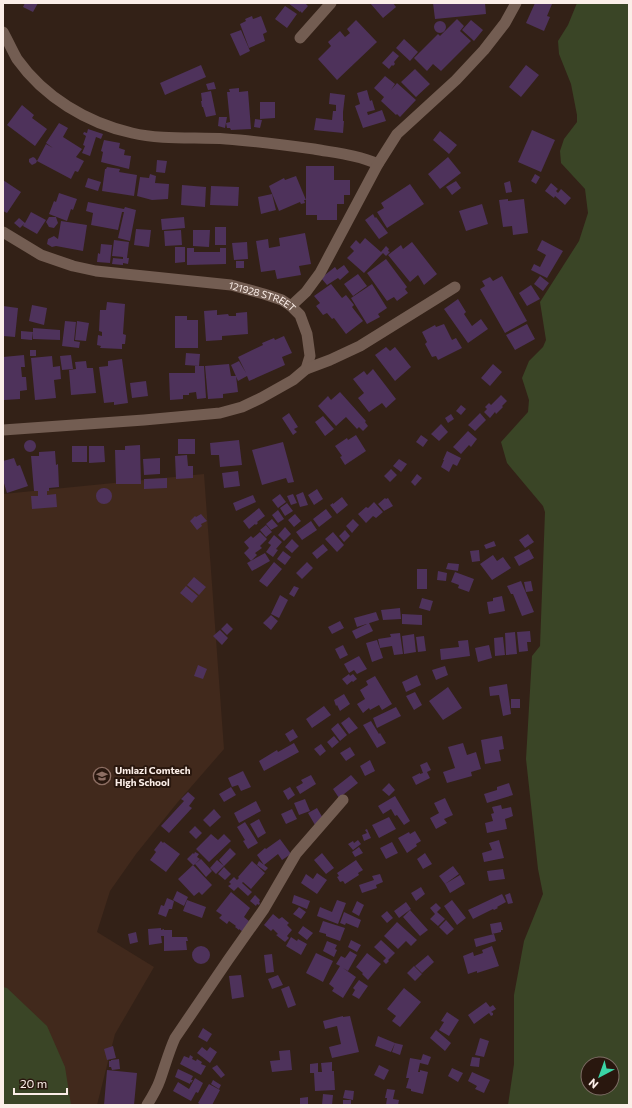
<svg xmlns="http://www.w3.org/2000/svg" width="632" height="1108" viewBox="0 0 632 1108" font-family="Commissioner,sans-serif">
	<style>
		.built { fill: #41291c }
		.green { fill: #3a4526; fill-rule: evenodd }
		.building { fill: #4e325b }
		.lines { fill: none; stroke-linecap: round; stroke-linejoin: round }
		.minor { stroke: #735d52; stroke-width: 11 }
		.labels { text-anchor: middle; dominant-baseline: central; stroke-width: 4; stroke-linejoin: round; paint-order: stroke }
		.street-label { font-size: 10px; fill: #fbeee8; stroke: #29170e }
		.poi-label { font-size: 10px; font-weight: bold; fill: #fbeee8; stroke: #29170e; text-anchor: start }
	</style>
	<rect width="100%" height="100%" fill="#332117"/>
	<path class="built" d="M204,474l20,275 -47,54 -41,51 -26,37 -13,41 57,35 -39,67 -18,71h-94v-611z"/>
	<path class="green" d="M577,3h52v1102h-121l6,-41v-69l10,-54 19,-47 -5,-25 -12,-110 6,-103 8,-10 5,-134 -2,-6 -36,-43 -6,-21 27,-30 1,-12 -7,-22 7,-17 14,-14 3,-7 -6,-38 39,-61 9,-28 -3,-24 -24,-26 -1,-12 4,-12 13,-17v-7l-6,-31 -12,-30 -1,-13 10,-16zM588,1064h24v24h-24z
		M3,987l4,1 40,38 18,41 6,38h-68z"/>
	<path class="building" d="M25,3h13l-5,9 -10,-5z
		M288,3h17l3,3 -6,7 -2,-2v1z
		M370,3h23l3,4 -13,11z
		M433,3h52l1,11 -51,5z
		M535,3l17,1 -5,12 3,1 -6,14 -18,-8z
		M285,6l12,8 -10,14 -12,-9z
		M252,16l1,3 8,-3 6,16 -4,2 2,7 -16,7 -9,-24 6,-3 -1,-2z
		M457,19l7,7 -4,5 11,10 -30,30 -8,-7 -6,7 -13,-13 24,-24 2,2z
		M356,20l21,22 -40,38 -19,-21 13,-13 -3,-4 12,-11 5,6 5,-4 -3,-4z
		M471,20l12,10 -9,11 -12,-11z
		M434 27a6 6 0 1 1 12 0a6 6 0 1 1-12 0Z
		M241,30l9,21 -10,5 -10,-22z
		M404,39l14,13 -8,9 -14,-13z
		M393,51l6,5 -5,6 1,2 -2,2 -1,-1 -3,4 -7,-6z
		M201,65l5,12 -41,18 -5,-12z
		M526,65l13,10 -18,22 -12,-10z
		M415,69l15,15 -14,13 -15,-15z
		M385,76l10,8 -4,6 6,-7 19,17 -16,17 -3,-3 -1,1 -15,-14 3,-4 -10,-9z
		M214,82l2,7 -8,1 -2,-6z
		M239,88v4l9,-1 3,38 -20,1 -1,-2h-3l-1,-5 4,-1 -3,-30h3l-1,-3z
		M367,90l3,11 2,-1 3,10 -8,2 1,3 14,-5 4,11 -23,7 -8,-22 5,-2 -3,-11z
		M211,91l5,24 -10,2 -3,-10h-1l-1,-6h1l-1,-8z
		M330,93l15,2 -2,17v9h1l-1,12 -29,-3 2,-12 16,2 1,-9h3v-6l-7,-1z
		M260,102h15v16l-15,1z
		M22,105l12,10 -2,3 15,11 -12,17 -28,-21z
		M219,117h8l-2,11 -7,-2z
		M255,119l7,1 -2,8 -6,-1z
		M59,123l9,5 -5,9 19,12 -6,8 8,4 -6,11 -3,-1 -4,8 -34,-18 -1,2 -4,2 -3,-3v-3l4,-2 2,1 2,3 9,-17 7,4 -7,-5z
		M88,129l15,5 -2,5 -5,-2 -6,19 -8,-3 3,-7 -2,-1 3,-9 -3,-2 1,-2 3,1z
		M532,130l23,10 -14,32 -23,-10z
		M440,131l17,14 -8,9 -16,-14z
		M104,140l16,3 -1,5 6,2 -1,5 7,1 -2,13 -28,-7 2,-10 -2,-1z
		M448,157l13,16 -21,16 -12,-15z
		M157,160l10,1 -2,12 -9,-1z
		M306,166h28v14h16v15h-6v9h-7v16h-20v-5h-11z
		M107,167l13,2 -1,3 18,3 -3,21 -32,-5 3,-22h1z
		M150,174l6,2 -1,7 14,1 -1,15 -16,1 -15,-4 3,-19 9,1z
		M535,174l5,3 -4,7 -5,-3z
		M296,176l10,24h-2l1,3 -4,1 -1,-2 -21,9 -10,-25 15,-8 1,2z
		M88,178l13,4 -3,9 -13,-4z
		M3,180l18,12 -14,21 -4,-2z
		M456,181l5,7 -9,7 -6,-8z
		M510,181l2,11 -6,1 -2,-10z
		M551,183l7,6 -2,2 2,2 3,-4 10,9 -6,7 -10,-9 -1,2 -9,-7z
		M410,184l14,20 -37,24 -10,-16 7,-4 -3,-5z
		M182,185l24,2 -1,20 -24,-2z
		M211,186l28,1 -1,19 -28,-1z
		M59,193l18,6 -4,11 -2,-1 -4,12 -18,-7 5,-13 2,1z
		M272,194l4,16 -15,4 -3,-17z
		M508,199v2l16,-2 4,34 -15,2 -1,-9 -9,1 -4,-27z
		M88,202l36,7 1,-2 11,3 -6,31 -12,-3 6,-26h-2l-4,18 -27,-5 2,-12 -7,-2z
		M482,204l6,20 -22,7 -7,-20z
		M31,212l15,8 -9,14 -14,-8 1,-2 -4,4 -6,-5 5,-5 6,5z
		M373,214l2,4 1,-1 12,16 -9,6 -14,-19z
		M49,217h7l2,6 -4,5 -5,-1 -3,-5z
		M184,217l1,11 -23,2 -1,-11z
		M61,221l26,4 -4,26 -27,-5 -4,1 -5,-3 1,-5 6,-3 4,3z
		M215,227h11v18h-11z
		M136,229l15,1 -2,17 -15,-2z
		M181,230l1,15 -17,1 -1,-15z
		M193,230h17l-1,17 -16,-1z
		M305,233l6,31 -12,2 2,9 -24,4 -2,-9 -14,2 -5,-31 12,-2 1,9 11,-2 -1,-8z
		M365,238l16,14 5,-6 3,3 -1,2 2,1 -4,4 -3,-3 -19,20 -17,-15 7,-7 -4,-4 6,-7 4,4z
		M114,240l15,2 -2,16h2l-1,6 -5,-1v2l-11,-1 1,-6 10,1v-2l-11,-1z
		M542,240l21,11 -16,27 -16,-8 3,-6 6,3 6,-12 -9,-5z
		M247,242l1,17 -14,1 -2,-17z
		M412,242l25,32 -13,11 -6,-10 -8,7 -22,-27 13,-10 2,4z
		M101,244l11,1 -2,18 -13,-1 1,-9 2,1z
		M175,247h10v15l-10,1z
		M187,248h7v4h26v-4h6v16l-39,1z
		M386,259l21,28 -2,2 3,4 -11,8 -3,-4 -7,4 -20,-28z
		M236,261h8v7h-8z
		M344,265l5,7 -9,8 -2,-2 -11,7 -6,-7 14,-11 2,3z
		M358,274l9,12 -14,10 -9,-12z
		M502,276l25,45 -22,12 -25,-44 5,-3 -3,-5 8,-4 3,4z
		M540,276l9,7 -6,8 -9,-7z
		M331,284l11,14 4,-3 8,10 -2,2 11,14 -17,13 -12,-16 -2,1 -5,-6 -4,2 -7,-9 4,-3 -6,-7z
		M372,284l15,24 -9,6 2,3 -13,7 -16,-26z
		M531,285l9,14 -13,7 -8,-13z
		M458,299l8,13 -2,2 8,12 9,-7 7,10 -20,14 -24,-34z
		M107,302l18,2 -2,30 3,1 -1,9h-3v5l-22,-1 1,-2 -4,-1 1,-10 4,1v-4l-3,-1 1,-21h6z
		M32,305l15,3 -3,17 -15,-4z
		M3,306l15,2 -3,29 -12,-1z
		M217,310v5l11,-1 1,2h7v-3l11,-1 1,22 -26,2v4l-16,1 -2,-30z
		M175,316h12v4h11v28h-23z
		M65,321l11,1 -2,19 6,1 -1,6 -17,-2z
		M77,321l12,2 -3,18 -11,-1z
		M444,324l8,16 4,-2 6,10 -24,12 -2,-4 -4,1 -7,-13 2,-2 -5,-10 13,-7 1,2z
		M527,324l8,15 -20,11 -9,-15z
		M33,328l27,2v10l-27,-1z
		M21,331l12,1 -1,8 -11,-1z
		M284,336l8,17 -10,4 3,8 -36,16 -2,-5 -9,5 -7,-16 8,-4 7,12 -8,-16 25,-12 -1,-2 12,-5 1,2z
		M386,347l4,4 5,-4 16,20 -16,14 -20,-26z
		M30,350h6v6h-6z
		M186,353l14,1 -1,12 -14,-1z
		M24,355l1,12h-4l1,10h4l1,13 -7,1v8l-16,1 -1,-43z
		M71,355l2,14 -11,1 -2,-14z
		M52,356l1,11 7,-1 1,13 -7,1 2,18 -21,2 -4,-42z
		M122,359l6,44 -14,2v-3l-10,1 -5,-36 9,-1v-5z
		M86,361l1,7h6l3,25 -25,2 -2,-25 7,-1 -1,-7z
		M229,364l2,12h5l2,16 -15,2v4l-15,1 -3,-33z
		M493,364l9,8 -12,14 -9,-8z
		M195,366h9l2,32 -9,1 -1,-7 -7,1v2h-6v4l-13,1 -1,-27h26z
		M373,369l23,30 -10,9 -4,-5 -13,9 -11,-14 6,-5 -11,-14 11,-8 3,4z
		M146,381l2,15 -16,2 -2,-15z
		M340,392l26,29 -1,1 3,4 -5,5 -4,-4 -2,2 -11,-12 -10,9 -18,-20 10,-10 3,4z
		M501,395l6,6 -5,5 1,1 -7,7 -1,-2 -5,6 -6,-6 3,-3 -2,-2 4,-4 2,2z
		M461,405l5,4 -5,6 -5,-4z
		M289,413l9,14 -4,2 3,3 -4,3 -11,-17z
		M480,413l6,7 -11,11 -7,-6z
		M451,414l3,5 -6,4 -3,-5z
		M323,416l11,13 -9,7 -10,-14z
		M441,424l7,8 -9,9 -8,-7z
		M468,431l9,8 -6,8 -2,-2 -8,9 -8,-7z
		M356,435l10,16 -21,14 -5,-8 2,-1 -7,-10 12,-8 1,2z
		M421,435l7,5 -5,7 -7,-5z
		M178,439h17v15h-17z
		M24 446a6 6 0 1 1 12 0a6 6 0 1 1-12 0Z
		M239,440l3,25 -22,2 -1,-12h-8l-1,-12z
		M283,442l11,40 -6,1 -2,-5 -24,7 -10,-35z
		M140,445l1,39h-25l-1,-34h10v-4z
		M72,446h15v16h-15z
		M89,446h15l1,16 -16,1z
		M55,451l1,14 2,-1 1,23 -10,1v3h-2v4l9,-1 1,13 -25,2 -1,-13h7v-5h-4l-3,-35h8v-4z
		M447,451l14,7 -4,8 -4,-2 -4,8 -8,-5 3,-7h-1z
		M187,455l1,11h5v12l-17,1 -1,-23z
		M14,458l3,8 3,-1 8,21 -21,7 -4,-13v-19z
		M160,458v16l-16,1 -1,-16z
		M399,459l8,5 -6,8 -8,-6z
		M391,469l6,6 -7,7 -6,-6z
		M238,471l2,15 -16,2 -2,-15z
		M417,474l5,4 -7,8 -4,-4z
		M167,478v10l-23,1v-10z
		M96 496a8 8 0 1 1 16 0a8 8 0 1 1-16 0Z
		M317,489l6,10 -9,6 -6,-10z
		M303,492l5,13 -8,2 -4,-12z
		M280,494l6,8 -8,6 -6,-8z
		M293,494l4,9 -6,2 -4,-9z
		M253,495l3,7 -20,9 -3,-8z
		M342,497l6,8 -11,9 -7,-9 3,-2v1z
		M385,498l1,1 2,-1 5,8 -9,5 -6,-7z
		M374,502l9,10 -7,6 -3,-2 -7,7 -8,-9 8,-7 2,1z
		M287,503l6,8 -8,5 -5,-8z
		M259,508l6,8 -8,6 1,1 -2,2 -1,-1 -6,5 -6,-8z
		M326,509l6,8 -13,10 -6,-8z
		M278,510l6,9 -6,4 -6,-8z
		M201,514l6,7 -6,3 1,2 -5,4 -7,-9 5,-5 1,1z
		M295,514l6,7 -7,6 -6,-7z
		M272,519l6,7 -7,4 -5,-6z
		M353,519l6,6 -7,8 -6,-7z
		M311,521l6,9 -15,10 -6,-8z
		M266,525l6,7 -6,5 -6,-7z
		M285,527l6,7 -7,7 -6,-6z
		M345,530l5,6 -6,6 -5,-6z
		M260,532l7,7 -7,7 2,2 -7,5 2,2 -6,6 -7,-8 5,-5 -5,-6 7,-6 2,2z
		M333,532l11,13 -7,7 -12,-13z
		M528,534l6,8 -9,6 -6,-8z
		M274,535l8,7 -6,7 2,1 -5,7 -7,-5 5,-7 -3,-2z
		M292,539l7,7 -7,7 -7,-6z
		M494,541l2,5 -10,3 -2,-4z
		M323,544l5,6 -11,9 -5,-6z
		M529,549l5,9 -15,8 -5,-9z
		M479,550l1,11 -8,1 -2,-11z
		M283,551l8,6 -6,8 -8,-6z
		M265,553l5,8 -18,10 -5,-8z
		M493,555l4,6 6,-4 8,11 -19,12 -12,-16z
		M274,562l8,7 -15,18 -8,-6z
		M307,562l6,6 -11,11 -6,-6z
		M448,563l11,1 -1,7 -12,-2z
		M417,569h10v20h-10z
		M438,571l9,2 -1,8 -9,-1z
		M455,572l19,7 -5,13 -11,-4 1,-3 -8,-3z
		M194,577l12,10 -7,8 -12,-10z
		M521,581l13,31 -12,4 -9,-22h-2l-4,-8z
		M531,581l2,10 -7,1 -2,-10z
		M186,586l12,10 -6,7 -12,-10z
		M294,586l5,2 -5,9 -5,-3z
		M280,595l8,5 -9,18 -8,-4z
		M502,596l3,15 -16,3 -2,-12 6,-1v-3z
		M422,598l11,3 -3,10 -11,-3z
		M400,608l1,11 -18,1 -2,-10z
		M376,612l3,8 -22,7 -3,-9z
		M402,614l20,1v10l-20,-1z
		M271,615l7,6 -7,9 -8,-7z
		M340,621l4,7 -12,6 -4,-7z
		M227,623l6,6 -6,6 -6,-6z
		M369,623l4,8 -17,8 -4,-8z
		M220,630l8,8 -6,7 -9,-9z
		M530,631l1,11h-4l1,9 -9,1 -2,-20z
		M515,632l2,22 -11,1 -1,-22z
		M400,633l3,21 -9,1 -2,-9 -12,2 -2,-9 13,-2 -1,-3z
		M414,634l2,18 -12,2 -2,-18z
		M424,636l2,15 -8,1 -2,-15z
		M503,637l2,18 -10,1 -1,-18z
		M377,640l6,18 -11,4 -6,-19z
		M468,640l2,16 -29,4 -1,-11 19,-2 -1,-6z
		M343,645l5,10 -8,4 -5,-10z
		M489,645l3,13 -14,4 -3,-14z
		M359,656l8,13 -10,5 -3,-4 -5,3 -5,-9z
		M198,665l9,4 -4,10 -9,-3z
		M445,666l3,9 -12,5 -4,-10z
		M349,674l1,2 3,-2 4,5 -4,3 -1,-1 -5,4 -5,-6z
		M417,675l4,10 -15,7 -4,-10z
		M375,676l17,28 -10,6 -3,-5 -9,5 -1,-2 -6,5 -6,-9 8,-5 -5,-9 8,-5 -2,-4z
		M507,684l4,30 -8,2 -4,-21 -9,1 -1,-9z
		M448,687l14,21 -19,12 -14,-19z
		M415,692l7,13 -8,5 -8,-14z
		M344,694l6,10 -10,7 -3,-6 -1,1 -2,-6z
		M511,699h9v9h-9z
		M324,706l7,9 -19,13 -6,-9z
		M396,707l5,9 -24,12 -4,-10z
		M349,717l9,11 -9,6 -8,-11z
		M371,721l8,13 1,-1 6,10 -9,5 -14,-23z
		M338,723l9,12 -7,6 -9,-12z
		M293,729l5,8 -8,5 -5,-8z
		M334,736l5,6 -7,6 -5,-6z
		M502,736l2,13 -5,1 2,11 -16,3 -4,-24z
		M294,743l5,9 -35,19 -5,-10 18,-11 1,2z
		M463,743l4,12 9,-3 5,17 -10,3 1,4 -25,7 -4,-11 12,-4 -7,-21z
		M321,744l5,7 -6,5 -6,-7z
		M350,747l5,8 -9,6 -6,-8z
		M370,760l5,11 -10,5 -5,-10z
		M427,762l4,8 -4,2 3,6 -14,7 -4,-8 8,-4v1l3,-1 -3,-8z
		M243,771l8,16 -10,4 -3,-6 -6,2 -4,-9z
		M311,775l5,9 -16,10 -4,-7 7,-4 -2,-3z
		M351,775l7,8 -19,15 -6,-9z
		M389,783l6,7 -6,6 -7,-6z
		M509,783l4,12 -26,8 -3,-9 13,-4v-3z
		M231,787l5,8 -12,7 -5,-8z
		M290,787l5,8 -7,5 -5,-9z
		M188,792l7,6 -6,8 3,2 -23,25 -8,-7 23,-25 -3,-2z
		M395,796l15,25 -6,4 -7,-10 -2,1 -4,-7 -8,5 -5,-8z
		M445,798l8,17 -9,4 3,4 -11,6 -6,-11 9,-5 -5,-10z
		M305,799l5,12 -11,4 -5,-12z
		M256,801l5,10 -22,12 -5,-10z
		M501,805l1,4 9,-2 2,9 -8,3 2,10 -20,4 -2,-10 8,-2 -2,-7 3,-1 -2,-6z
		M317,808l7,12 -9,5 -7,-12z
		M214,809l7,8 -11,10 -7,-7z
		M292,809l5,10 -11,5 -5,-10z
		M389,817l7,12 -17,9 -7,-13z
		M259,819l7,14 -8,5 -8,-14z
		M245,822l13,21 -10,6 -5,-8 2,-1 -8,-13z
		M195,826l7,7 -6,6 -7,-7z
		M367,829l4,9 -7,3 -2,-6 5,-2 -2,-3z
		M415,831l6,10 -5,3 1,2 -10,7 -9,-15 11,-6 1,2z
		M211,834l7,6 6,-6 7,7 -22,21 -13,-13z
		M280,839l11,15 -9,6 -4,-6 -14,11 -7,-10 8,-7 1,1z
		M358,840l3,4 -8,6 -5,-6 5,-3 1,2z
		M499,840l5,18 -20,4 -2,-9 10,-3 -3,-7z
		M161,841l2,2 1,-1 16,12 -14,18 -16,-12 6,-8 -2,-2z
		M392,842l6,11 -12,6 -6,-11z
		M359,847l4,6 -8,4 -3,-5z
		M230,848l6,6 -12,12 -5,-6z
		M195,852l4,2 -2,3 3,2 -6,6h-1l19,20 -10,10 -3,-3 -5,4 -16,-17 15,-14 -6,-6 6,-6 1,1z
		M322,853l12,15 -8,6 -12,-14z
		M425,853l7,11 -9,5 -6,-10z
		M201,859l11,12 -6,6 -11,-13z
		M217,860l7,6 -8,8 -6,-6z
		M356,860l7,10 -5,3 1,2 -14,9 -2,-3 -3,1 -3,-5 2,-1 -2,-3z
		M252,861l13,12 -14,16 -8,-7 -1,1 10,9 -4,4 -10,-9 -4,4 -6,-5 3,-2 -2,-2 5,-5 3,3 2,-2 -1,-1z
		M259,861l9,7 -3,3 -8,-6z
		M453,866l6,8 -14,10 -6,-8z
		M224,867l7,7 -6,6 -7,-6z
		M503,869l2,10 -16,2 -2,-10z
		M317,873l10,7 -10,14 -16,-11 5,-9 7,5z
		M380,874l3,8 -7,3 1,3 -15,5 -3,-8 15,-5 -2,-4z
		M460,875l5,9 -15,9 -5,-9z
		M421,887l4,7 -9,7 -5,-8z
		M177,891l11,6 -4,9 -11,-6z
		M231,892l19,16 -6,9 5,4 -6,11 -4,-3v1l-4,-3 1,-1 -7,-5 -2,3 -8,-6 3,-3 -6,-4z
		M510,893l3,10 -5,1 -3,-9z
		M502,894l4,8 -9,5 1,1 -4,2 -1,-1 -20,10 -5,-9z
		M255,895l5,5 -1,2 1,1 -1,2 -2,-1 -1,2 -6,-5z
		M294,895l16,6 -3,8 -15,-6z
		M167,898l7,3 -2,8h-3l-3,8 -8,-3 3,-9 3,1z
		M187,900l19,7 -4,11 -19,-7z
		M337,900l9,3 -8,21 -21,-8 3,-9 12,5z
		M452,900l14,18 -9,7 -13,-19z
		M357,901l7,4 -5,11 -7,-4z
		M406,902l5,7 -12,9 -5,-7z
		M436,903l5,5 -4,4 8,7 -7,7 -8,-7 5,-5 -5,-6z
		M299,907l7,5 -5,7 -8,-5z
		M410,910l18,20 -8,6 -17,-19z
		M387,911l6,7 -6,5 -6,-7z
		M344,912l17,8 -3,8 -12,-5 -1,2 -5,-2z
		M273,914l6,5 3,-2 7,6 -2,2 5,5 -5,6 2,2 -4,4 -9,-7 2,-1 -5,-5 -2,2 -7,-6z
		M446,920l8,9 -7,6 -8,-8z
		M323,921l22,7 -5,13 -14,-5v-2l-7,-2z
		M397,922l20,18 -6,6 -5,-5 -8,8 -14,-13z
		M501,922l2,8h-2v2l-9,2 -2,-10z
		M303,926l10,7 -6,7 -9,-7z
		M161,928v2l3,-1v1h8v7h15l1,4h-2l1,9 -23,1v-15h-3l1,7 -13,2 -1,-16z
		M136,932l2,10 -8,2 -2,-10z
		M494,934l2,7 -20,6 -2,-8z
		M291,937l6,4 1,-2 9,5 -6,11 -15,-9z
		M351,940l10,5 -4,7 -9,-5z
		M381,940l14,13 -7,7 1,1 -3,3 -3,-3 3,-3 -12,-11z
		M327,941l10,4 -2,4 2,1 -3,7 -11,-6z
		M492,946l7,20 -22,7v-2l-9,3 -5,-18 10,-4 1,4 9,-3 -1,-3z
		M192 955a9 9 0 1 1 18 0a9 9 0 1 1-18 0Z
		M350,951l7,4 -9,16 -5,-3 13,9 -13,21 -11,-7 2,-3 -5,-4 11,-18 -4,-2 5,-8 4,2z
		M316,953l17,8 -10,21 -17,-9z
		M367,953l14,11 -13,16 -6,-6 1,-1 -7,-6z
		M272,954l2,18 -8,1 -2,-18z
		M428,955l6,7 -12,11 -7,-7z
		M414,966l8,8 -7,7 -8,-8z
		M241,975l3,22 -12,2 -3,-23z
		M278,975l5,10 -11,4 -4,-10z
		M359,980l9,6 -9,13 -7,-4 3,-5 -2,-2z
		M289,986l7,19 -8,3 -7,-19z
		M404,988l17,14 -21,25 -8,-6 4,-5 -9,-7z
		M486,1002l4,5 3,-2 3,4 -5,3 2,1v2l-2,1 -2,-3 -15,11 -6,-9z
		M447,1012l12,8 -10,16 -10,-6 5,-8 -3,-1z
		M343,1016v1l7,-1 9,36 -27,6 -3,-11 12,-3 -4,-18 -12,3 -2,-8z
		M203,1028l9,6 -5,8 -9,-5z
		M436,1030l15,13 -6,8 -15,-13z
		M378,1036l17,7 -4,9 -16,-6z
		M480,1038l9,3 -5,16 -9,-2z
		M395,1043l8,2 -3,10 -8,-3z
		M113,1046l3,12 -9,2 -3,-11z
		M202,1047l5,4 3,-4 7,5 -7,11 -13,-10z
		M290,1050l2,20 -20,2 -2,-11 10,-1 -1,-9z
		M423,1054l8,3 -3,8 -8,-2 -2,9h2v-2l8,2 -5,22 -12,-3v-2l-5,-1 3,-10h-3l4,-20 11,2z
		M190,1055l3,2 -1,2 4,2 1,-2 5,3 -1,2 5,2 -5,9 -21,-11 4,-8 5,2z
		M472,1057l8,1 -1,9 -9,-1z
		M119,1059l1,10 -8,1 -1,-3h-2v-6h2v-1z
		M332,1062v9h2v2l1,17 -20,1 -1,-18h-4v-9l8,-1v9h4l-1,-9z
		M217,1065l8,10 -4,3 -9,-10z
		M379,1065l10,5 -5,10 -10,-5z
		M452,1068l11,5 -5,9 -10,-6z
		M178,1069l15,7 -2,4h2l-2,3 -1,-1v2l-15,-7z
		M107,1070l30,3 -3,32h-30z
		M472,1072l18,8 -6,13 -9,-4 2,-3 -9,-5z
		M195,1078l8,5 -5,10 -2,-1 -5,9 -18,-10 5,-9 11,7z
		M213,1080l8,5 -2,4 -8,-5z
		M209,1084l11,6 -8,15h-11l-3,-2z
		M387,1089l8,1 -2,9 6,1 -1,5h-12l1,-7h-2z
		M345,1090l9,1 -1,9 -10,-2z
		M323,1094l10,1 -1,10h-10z
		M308,1097v8h-8v-7z
		M343,1100h8v5h-8z"/>
	<g class="lines">
		<g class="minor">
			<path d="M3,32c5,9 9,18 14,27 27,38 70,64 115,74 30,7 63,4 94,6 29,2 59,6 88,10 22,4 44,6 64,15"/>
			<path d="M300,38l31,-35"/>
			<path id="s1" d="M3,232l38,23 32,11 23,5 135,14 33,9 18,6 9,6 9,9 7,19 3,22 -4,13 -13,11 -32,18 -19,9 -22,6 -76,7 -141,10"/>
			<path d="M291,306l15,-14 14,-19 58,-109 19,-30 59,-54 28,-30 21,-27 11,-20"/>
			<path d="M306,369l24,-9 30,-14 95,-59"/>
			<path d="M147,1105c5,-8 10,-16 13,-25 5,-14 9,-29 15,-42l53,-78 36,-51 32,-55 47,-54"/>
		</g>
	</g>
	<defs>
		<symbol id="school-ring" viewBox="-11 -11 22 22"><circle r="9.5" fill="#29170e" stroke="#8d6e63" stroke-width="1.5"/><path d="M0-5L7-2L0 1L-7-2ZM-4 1L0 2.5L4 1V4Q0 6-4 4Z" fill="#8d6e63"/></symbol>
	</defs>
	<g fill-rule="evenodd">
		<use href="#school-ring" x="92" y="766" width="20" height="20"/>
	</g>
	<g class="labels">
		<g class="street-label">
			<text stroke="none"><textPath href="#s1" startOffset="271">121928 STREET</textPath></text>
		</g>
		<g class="poi-label">
			<text x="115" y="770">Umlazi Comtech<tspan x="115" dy="12">High School</tspan></text>
		</g>
	</g>
	<rect width="632" height="1108" fill="none" stroke="#fbeee8" stroke-width="8"/>
	<g transform="translate(600 1076) rotate(221)"><circle r="19" fill="#29170e" stroke="#7d6d65"/>
	<path d="M0-3L7 15L0 10L-7 15Z" fill="#3ad4a5"/>
	<text y="-6" font-size="11" font-weight="bold" text-anchor="middle" fill="#fbeee8">N</text>
	</g>
	<path d="M14 1088v6h53v-6" fill="none" stroke="#fbeee8" stroke-width="2"/>
	<text x="20" y="1088" font-size="12" fill="#fbeee8" stroke="#29170e" stroke-width="3" paint-order="stroke">20 m</text>
</svg>
